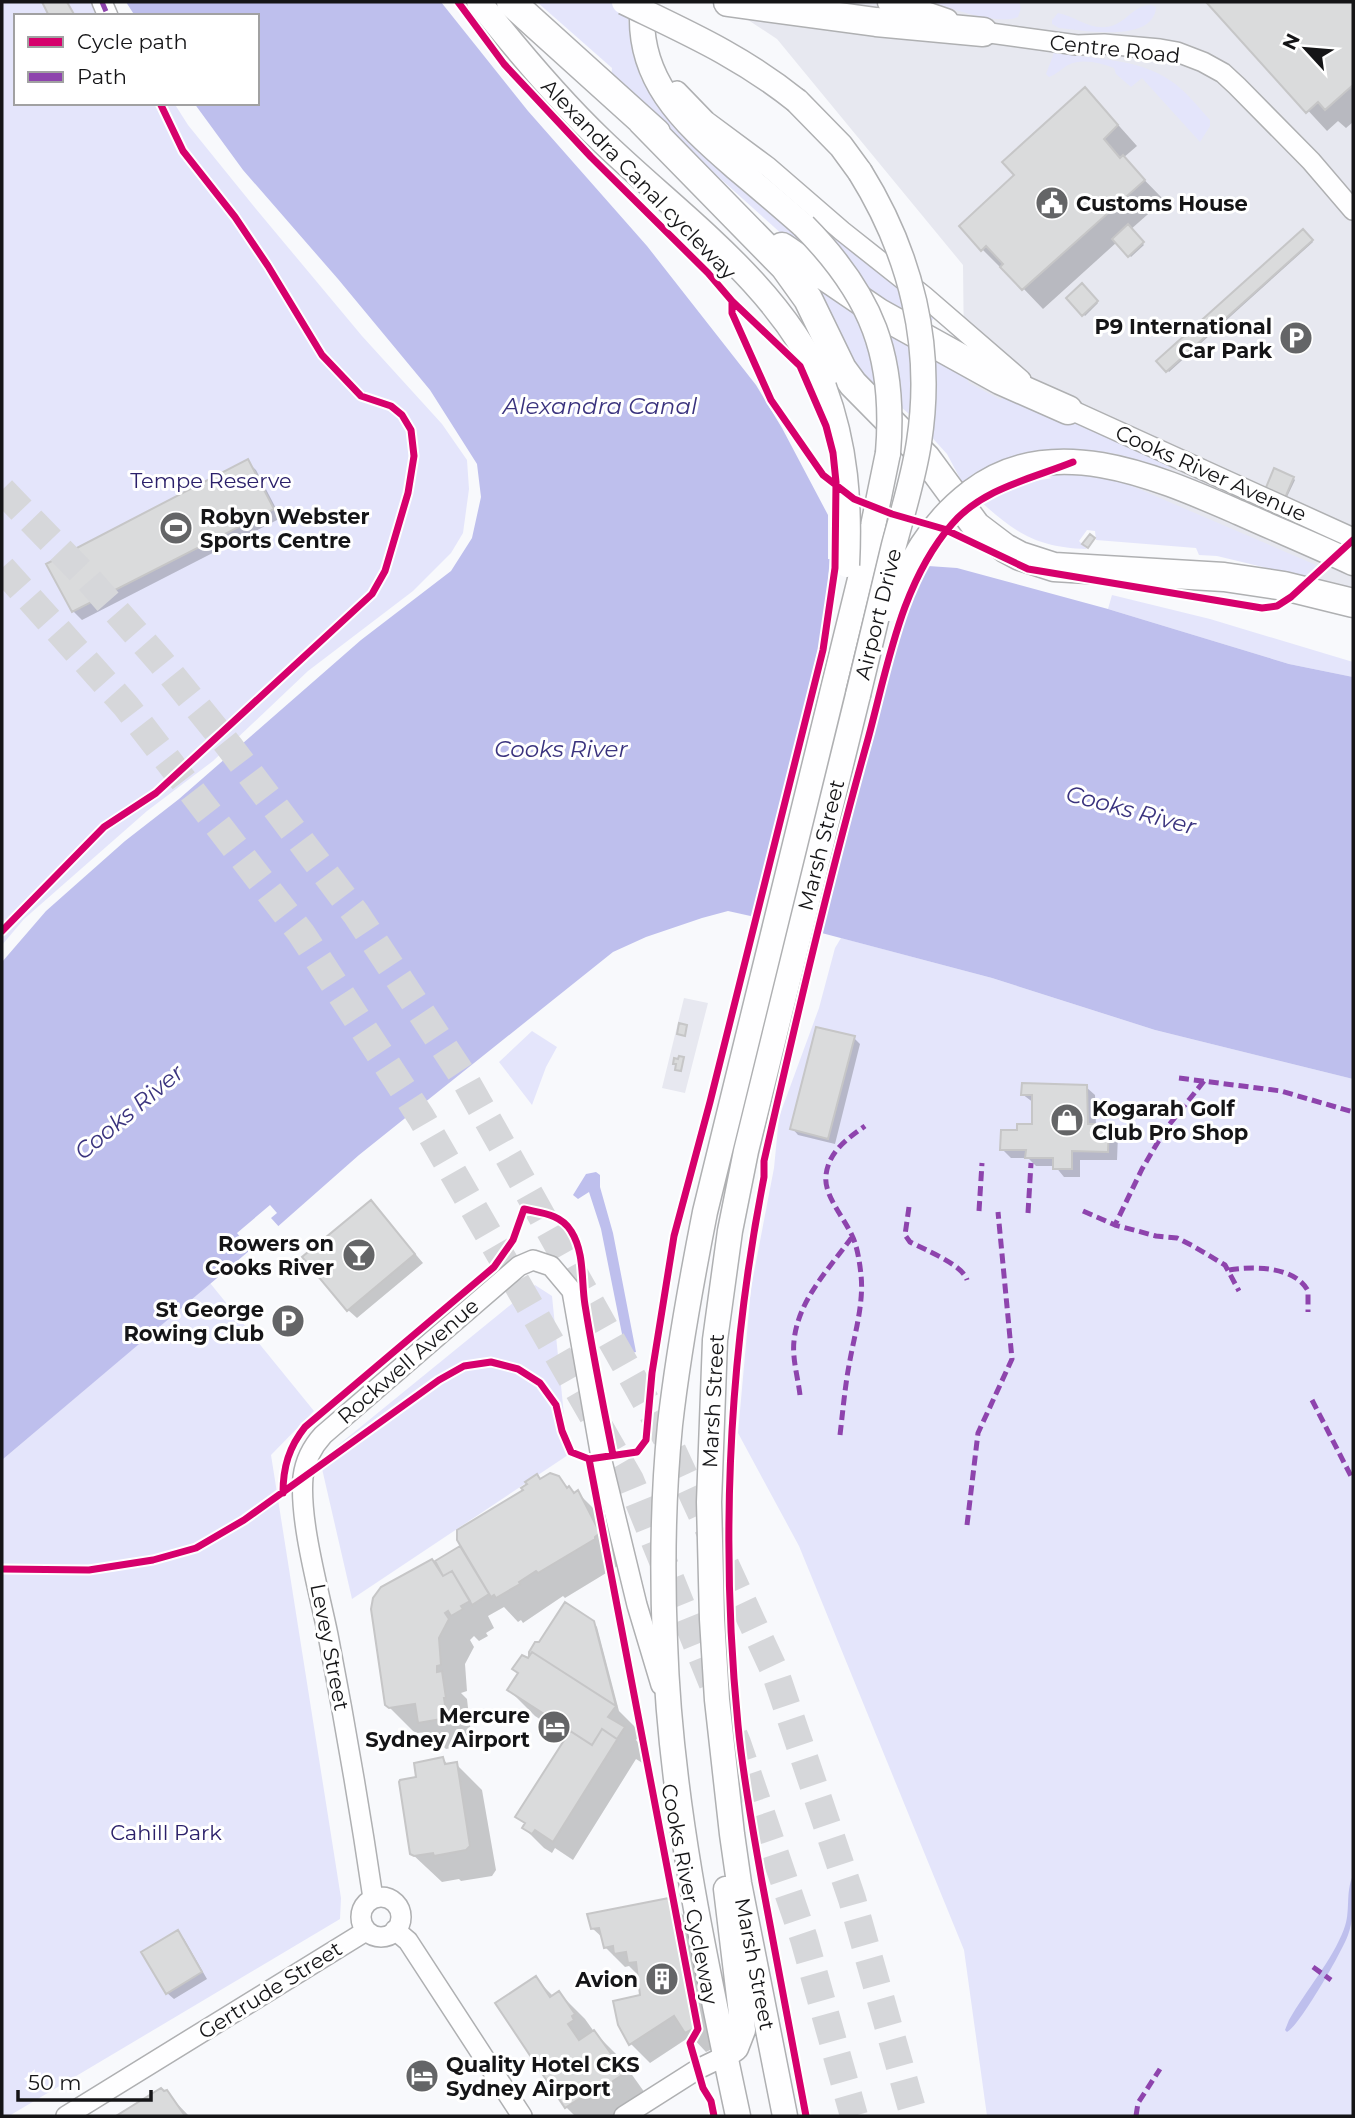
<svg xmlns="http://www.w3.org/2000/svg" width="1355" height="2118" viewBox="0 0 1355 2118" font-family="Montserrat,sans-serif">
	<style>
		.built { fill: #e7e8f0 }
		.green { fill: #e4e5fb }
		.water { fill: #bebfed }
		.pier { fill: #f8f9fc }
		.shadow { fill: #0003 }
		.building { fill: #dadbdc; stroke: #c6c6c7; stroke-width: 2 }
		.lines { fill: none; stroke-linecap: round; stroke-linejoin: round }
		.highway-tunnel { stroke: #d6d7da; stroke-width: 28; stroke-dasharray: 28 14; stroke-linecap: butt }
		.minor-casing { stroke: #afb0b2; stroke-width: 22 }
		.major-casing { stroke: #afb0b2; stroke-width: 27 }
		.highway-casing { stroke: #afb0b2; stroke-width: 31 }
		.minor { stroke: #fefeff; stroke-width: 19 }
		.major { stroke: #fefeff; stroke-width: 24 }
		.highway { stroke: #fefeff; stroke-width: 28 }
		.major-bridge-casing { stroke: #afb0b2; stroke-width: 27; stroke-linecap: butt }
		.major-bridge { stroke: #fefeff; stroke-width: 24 }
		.quiet { stroke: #8e44ad; stroke-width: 5; stroke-dasharray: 10 5; stroke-linecap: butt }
		.cycleway-casing { stroke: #fff; stroke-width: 11 }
		.cycleway { stroke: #d6006c; stroke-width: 7 }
		.labels { text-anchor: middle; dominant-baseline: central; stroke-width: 6; stroke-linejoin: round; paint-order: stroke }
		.street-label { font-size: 21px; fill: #151517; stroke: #fff }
		.poi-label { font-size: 21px; font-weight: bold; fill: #151517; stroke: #fff; text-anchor: end }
		.park-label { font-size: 21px; fill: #2b206a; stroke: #fff }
		.water-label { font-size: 23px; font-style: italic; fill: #3a337e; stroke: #fff }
	</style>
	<rect width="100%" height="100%" fill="#f8f9fc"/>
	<path class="built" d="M721,2h632v602l-388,-162 -2,-177 -186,-226z
		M684,998l24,5 -23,90 -23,-5z"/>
	<path class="green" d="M2,2h89l5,14h-80v87h158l14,22 68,84 106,127 80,88 25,36 2,29 -6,44 -12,20 -38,38 -105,80 -95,90 -66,50 -123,108 -22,26z
		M537,2h75l15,7 4,34 10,36 18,27 134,128 18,-19 126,99 -11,14 -142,-92 -173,-156 1,-12z
		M930,2h89l2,6 -3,9c-18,9 -69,-9 -88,-15z
		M1151,5l5,2c-2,37 -75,23 -97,21l-7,-4v-4l6,-7c17,3 30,16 48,14 20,-2 26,-22 45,-22z
		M1054,53c38,6 85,5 117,28 15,10 27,26 39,39v6l-10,16 -58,-64 -11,9 -15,-13 -2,-6c-14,-5 -31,-10 -46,-3 -7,4 -11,9 -19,12l-3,-3z
		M824,286l137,81 8,16 32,17 5,-9 162,72 5,5c-20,2 -38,-10 -57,-14 -60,-11 -104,-7 -153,30l-16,-30 -31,-34 -59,-51 -41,-77z
		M1051,471l53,5 21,7 191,82 -4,14 -95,-23 -18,-1 -3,-7 -100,-8 -1,-9 -8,-1 -8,11 8,8c-50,-2 -70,-15 -106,-47l49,-20 22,-4z
		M1112,595l98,24 143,43v15l-64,-13 -181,-55z
		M841,938l151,40 163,52 198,49v1037h-366l-23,-166 -165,-404 -61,-113 13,-145 23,-120 5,-51 40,-109 16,-60z
		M532,1031l25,16 -11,20 -14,38 -33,-43z
		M210,1283l104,128 -43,44 70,443 -1,21 -331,197h-7v-656z
		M535,1285l17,11 16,159 -216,144 -32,-139z"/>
	<path class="water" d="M126,2h315l87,109 119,135 109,139 26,43 46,87v44l129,9 151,41 181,55 64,13v402l-198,-49 -163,-52 -193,-51 -71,-16 -26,7 -56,19 -33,15 -254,203 -84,74 -273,231v-498l44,-51 79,-70 54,-42 182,-159 90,-69 21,-33 9,-41 -4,-33 -47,-74 -92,-111 -95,-109 -49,-67h63v-87h-122z
		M596,1172l4,3v12l13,46 23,119 -10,2 -25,-125 -12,-37 -11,7 -5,-4 13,-21z
		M1353,1875c0,19 2,41 -5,60 -5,15 -49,92 -61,97l-2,-2 4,-10c17,-30 43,-59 55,-91 7,-17 1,-36 9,-54z"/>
	<path class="pier" d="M831,543v13l98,6 -12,25 -15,41 -17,58 -64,251 -69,-17 67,-275 7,-39z
		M270,1205l7,8 -6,5 10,11 -24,19 -9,-10 -5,3 -6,-8z"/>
	<path class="shadow" d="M1208,2h145v120l-7,6 -8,-7 -11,10z
		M1104,109l33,37 -14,12 41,42 -34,30 14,15 -13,12 -14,-15 -74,67 -40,-42 -1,2 -20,-20z
		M1303,231l10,11 -144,130 -10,-11z
		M1082,286l16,17 -13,13 -16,-18z
		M247,462l9,8 25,48 -199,102 -9,-9z
		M1293,478l2,2 -9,19 -18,-8z
		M854,1038l6,6 -25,100 -37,-9 -6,-7z
		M1086,1087l9,8 1,31h13l9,9 -1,25h-37v17h-16l-9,-11h-19l-8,-8h-17l-9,-9 16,-17 16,-7v-22l-12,-9z
		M379,1211l44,52 -66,55 -9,-8z
		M558,1478l17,16 3,-1 26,26 21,41 -4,4 -56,34 -2,-2 -40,27 -2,-3 -3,2 -14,-15 -16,9 6,12 -8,5 2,3 -9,5 -5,-5 -4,4 4,7 -9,17 2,27 -6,2 6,6 5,44 -26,6 -18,-17 -11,1 -4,-2 -26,-26 42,-144 7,3 24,-16 6,6 75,-74z
		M593,1622l4,5 22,84 22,22 -5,7 14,14 -6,10 -8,-5 -63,101 -18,-12 -3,5 -8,-5 -20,-20 2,-3 -9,-9 51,-79 -33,-21 -26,-26 19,-30z
		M443,1759l5,6 8,-1 26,26 14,80 -4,6 -31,5 -2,-2 -17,3 -31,-29 7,-75z
		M668,1900l20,20 26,128 -8,4 -15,-16 -41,27 -19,-19 -11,-19 22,-28 -3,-25 -3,1 -7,-7 -4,1 -20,-20 -1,-8 -12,-11z
		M177,1932l7,7 23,40 -33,20 -7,-6z
		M535,1978l19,19 5,-4 26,26 10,14 25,25 30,42 -32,16h-43l-9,-9z
		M161,2091l5,1 23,24h-70z"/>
	<path class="building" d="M42,2h25l8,14h-26z
		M1206,2h147v83l-28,25 -7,-8 -12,11z
		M1085,87l33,38 -14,14 16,19 3,-3 22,25 -123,110 -22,-23 3,-3 -17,-18 -5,5 -22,-25 55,-51 -12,-13z
		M1128,224l16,18 -16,15 -16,-18z
		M1303,229l10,11 -147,132 -10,-11z
		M1082,283l16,18 -16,15 -16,-18z
		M248,459l26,50 -202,103 -26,-48z
		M1274,468l20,9 -9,21 -20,-8z
		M1090,534l5,4 -7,10 -6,-4z
		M679,1023l8,2 -2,11 -8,-2z
		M816,1027l39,9 -27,103 -38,-10z
		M679,1056l5,1 -3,14 -6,-1 1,-6h-3l1,-6 4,1z
		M1022,1083l65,2 1,39h21l-1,28 -36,-1v18h-19v-11h-28l1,-8h-26l1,-20h16v-6h15v-29h-11z
		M371,1200l44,54 -68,57 -45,-54z
		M550,1473l9,3 8,12 2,-2 5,7 4,-3 22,43 -5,4v2l-57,34 -2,-2 -17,11 1,2 -24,14 -2,-3 -3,2 -34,-57v-10l66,-40 -2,-2 6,-4 -2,-2 12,-8 3,5z
		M460,1546l29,48 -17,11 -20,-34 -9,5 -8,-15z
		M432,1559l11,17 9,-5 18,30 -9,5 2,3 -12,7 -3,-5 -3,2 4,6 -10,19 2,27 -4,1v6l5,-1 4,27h-2l3,20 -29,5 -3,-19 -26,4 -4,-3 -14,-96 2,-11 8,-11z
		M565,1602l29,19 22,85 -84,-54 -3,4v-4l6,-10h4z
		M532,1652l84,54 -8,11 17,10 -72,115 -18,-12 -3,4 -10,-6 3,-5 -10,-6 55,-86 -63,-41 11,-17 -6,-4 10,-14 6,3z
		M532,1652l84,54 -8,11 17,10 -8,12 -15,-10 -10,16 -85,-55 11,-17 -6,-4 10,-14 6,3z
		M443,1757l2,7 12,-2 13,84 -4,4 -32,6 -1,-3 -19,3 -4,-2 -11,-72 1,-2 16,-3 -2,-14z
		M669,1898l26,130 -10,5 -11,-17 -45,29 -11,-20 -5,-24 27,-6 -4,-33 -8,1 -2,-11 -12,2 -1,-8 -9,2 -5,-20 -8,1 -4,-15z
		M178,1930l24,42 -36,22 -25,-42z
		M536,1976l14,21 9,-6 16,23 -3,2 2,4 -6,4 11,16 15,-10 31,43 -24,16 -2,-3 -34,22 -70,-105z
		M161,2088l3,3 3,-1 18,26h-69z"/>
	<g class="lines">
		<path class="highway-tunnel" d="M2,490l87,90 72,82 68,84 127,168 107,162 204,363 108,233 77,227 62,217
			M2,568l124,138 175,227 120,184 209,363 107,263 67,196 50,177"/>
		<defs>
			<path id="minor" d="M102,2l6,14
				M983,32l94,13 27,-1 56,5 17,3 26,10 20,11 14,13 74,75 42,49
				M677,91l29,30 62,46 74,64 82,65 97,84
				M1058,404l295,134
				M361 1917a20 20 0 1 1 40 0a20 20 0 1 1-40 0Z
				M373,1898c-13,-88 -28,-175 -45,-263 -9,-44 -29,-114 -25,-158 2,-16 9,-30 20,-42l196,-169 14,-6 18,6 21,25 29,166 36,148 24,80
				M395,1930l13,11 114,175
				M66,2116l300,-185
				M624,2116l74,-47 27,-13"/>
			<path id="major" d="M479,2c38,48 79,97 123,139 79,76 177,143 222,246
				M643,2c-9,75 40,120 92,165 23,19 46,39 69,59
				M890,2l56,19
				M797,101l44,45 19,26
				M971,492c81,-63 188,-14 269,21 38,17 76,33 113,50
				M725,2056l11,-8 7,-18 -17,-141
				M738,2116c-33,-155 -68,-315 -73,-474 -3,-72 -2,-146 5,-217 8,-71 21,-142 35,-213l168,-686 15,-73
				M785,2116l-46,-233 -7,-49 -15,-134 -5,-81 -3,-117 6,-162 15,-109 16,-80 112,-456"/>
			<path id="highway" d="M511,2l145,131
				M728,2l148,20 107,10
				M642,121l143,146 23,32 34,70 11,15 73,74 50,68 29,22 15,8 34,11 170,10 60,9 69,17
				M782,247l97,66 121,67 68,30"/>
		</defs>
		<use href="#minor" class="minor-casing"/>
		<use href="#major" class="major-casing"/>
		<use href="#highway" class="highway-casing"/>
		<use href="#minor" class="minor"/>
		<use href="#major" class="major"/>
		<use href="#highway" class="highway"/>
		<defs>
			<path id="major-bridge" d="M624,2c64,31 117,54 173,99
				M804,226c68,69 92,130 84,227
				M824,387c22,59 26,116 23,178
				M890,609c21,-48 38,-84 81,-117
				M858,695c12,-50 24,-100 36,-150 9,-34 20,-69 25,-103 15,-96 -8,-188 -59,-270"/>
		</defs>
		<use href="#major-bridge" class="major-bridge-casing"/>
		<use href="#major-bridge" class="major-bridge"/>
		<path class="quiet" d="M102,2l6,14
			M1179,1078l102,13 72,21
			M1204,1081l-39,49 -23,39 -27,56 41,11 21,2 16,8 32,19 14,26
			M909,1207l-4,28 5,7c15,8 52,22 57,38
			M979,1211l3,-48
			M1083,1211l32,14
			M1028,1213l3,-50
			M1229,1270c24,-4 66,-4 79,21v21
			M800,1395c-2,-17 -8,-37 -6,-54 4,-41 35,-72 58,-104
			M1312,1400l41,80
			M840,1435c3,-25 5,-50 10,-75 5,-27 14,-58 11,-85 -1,-10 -3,-23 -6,-32 -7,-22 -32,-46 -29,-68 3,-24 21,-36 39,-49
			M967,1525l11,-92 34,-74 -14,-147
			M1313,1967l18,13
			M1136,2116l2,-13 22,-34"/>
		<defs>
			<path id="cycleway" d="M458,2l46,62 87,93 117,116 24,28v12l39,87 52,75 31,24 38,15 52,15 84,40 234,39 15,-2 14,-9 62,-57
				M2,931l102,-104 52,-34 216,-199 13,-23 23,-78 6,-37 -3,-26 -9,-15 -11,-9 -30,-10 -39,-41 -54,-89 -33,-49 -52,-66 -23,-48
				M589,1459l48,-7 9,-12 6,-67 22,-137 36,-134 113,-452 12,-82 1,-86 -3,-29 -7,-27 -26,-60 -68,-65
				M589,1459l109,570 -8,14 13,45 8,13 3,15
				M283,1493c0,-26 6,-46 22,-66l189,-160 19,-27 11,-31c17,4 37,5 47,22 14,22 10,50 14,74 8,50 18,100 28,150
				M2,1569l87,1 64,-10 43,-12 48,-28 195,-140 25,-14 27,-4 27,7 22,14 16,22 6,26 9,21 18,7
				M806,2116c-15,-78 -30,-156 -44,-234 -9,-52 -19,-104 -24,-157 -18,-183 -9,-368 26,-548v-16c32,-141 65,-283 104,-422 20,-74 33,-156 84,-215 31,-36 79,-45 121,-62"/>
		</defs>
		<use href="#cycleway" class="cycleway-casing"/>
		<use href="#cycleway" class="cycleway"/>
	</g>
	<defs>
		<symbol id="civic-disc" viewBox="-11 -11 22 22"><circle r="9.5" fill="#646567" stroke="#fff"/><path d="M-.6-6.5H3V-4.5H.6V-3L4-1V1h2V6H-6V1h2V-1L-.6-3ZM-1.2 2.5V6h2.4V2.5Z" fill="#fff"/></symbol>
		<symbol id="parking-disc" viewBox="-11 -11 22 22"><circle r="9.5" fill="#646567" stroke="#fff"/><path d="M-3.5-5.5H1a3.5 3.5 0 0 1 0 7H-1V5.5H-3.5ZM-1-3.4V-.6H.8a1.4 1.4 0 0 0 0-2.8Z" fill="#fff"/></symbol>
		<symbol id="stadium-disc" viewBox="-11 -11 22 22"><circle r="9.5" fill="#646567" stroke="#fff"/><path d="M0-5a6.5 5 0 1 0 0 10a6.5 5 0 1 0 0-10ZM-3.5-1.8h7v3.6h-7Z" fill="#fff"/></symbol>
		<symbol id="shop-disc" viewBox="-11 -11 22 22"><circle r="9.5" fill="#646567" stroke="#fff"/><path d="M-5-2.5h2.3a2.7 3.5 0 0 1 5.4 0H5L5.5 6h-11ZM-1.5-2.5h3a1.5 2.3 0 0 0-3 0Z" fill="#fff"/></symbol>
		<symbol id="bar-disc" viewBox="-11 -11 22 22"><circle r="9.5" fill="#646567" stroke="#fff"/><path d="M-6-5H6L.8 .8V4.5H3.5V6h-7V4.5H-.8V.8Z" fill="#fff"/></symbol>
		<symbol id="hotel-disc" viewBox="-11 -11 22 22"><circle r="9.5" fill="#646567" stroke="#fff"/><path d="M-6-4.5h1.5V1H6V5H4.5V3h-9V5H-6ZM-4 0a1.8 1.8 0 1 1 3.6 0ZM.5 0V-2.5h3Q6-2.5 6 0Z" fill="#fff"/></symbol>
		<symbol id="building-disc" viewBox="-11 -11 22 22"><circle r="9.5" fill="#646567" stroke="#fff"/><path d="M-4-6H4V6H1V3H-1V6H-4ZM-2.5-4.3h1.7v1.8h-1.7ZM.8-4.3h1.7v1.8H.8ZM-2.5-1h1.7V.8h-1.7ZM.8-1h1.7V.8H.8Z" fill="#fff"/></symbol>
	</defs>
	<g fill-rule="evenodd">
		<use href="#civic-disc" x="1033" y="184" width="38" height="38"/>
		<use href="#parking-disc" x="1277" y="319" width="38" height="38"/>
		<use href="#stadium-disc" x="157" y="509" width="38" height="38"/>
		<use href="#shop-disc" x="1048" y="1101" width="38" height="38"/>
		<use href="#bar-disc" x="340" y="1236" width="38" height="38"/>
		<use href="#parking-disc" x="269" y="1302" width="38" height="38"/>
		<use href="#hotel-disc" x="535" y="1708" width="38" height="38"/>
		<use href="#building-disc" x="643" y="1960" width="38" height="38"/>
		<use href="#hotel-disc" x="403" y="2057" width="38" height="38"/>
	</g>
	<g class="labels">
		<g class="street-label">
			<text transform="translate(1115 49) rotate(6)">Centre Road</text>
			<text transform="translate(639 179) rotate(46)">Alexandra Canal cycleway</text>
			<text transform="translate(1211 473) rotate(24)">Cooks River Avenue</text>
			<text transform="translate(878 614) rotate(-76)">Airport Drive</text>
			<text transform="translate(821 845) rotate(-76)">Marsh Street</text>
			<text transform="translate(408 1361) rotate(-41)">Rockwell Avenue</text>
			<text transform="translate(713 1401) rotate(-87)">Marsh Street</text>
			<text transform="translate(330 1647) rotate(79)">Levey Street</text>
			<text transform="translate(690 1894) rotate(79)">Cooks River Cycleway</text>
			<text transform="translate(755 1964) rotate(79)">Marsh Street</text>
			<text transform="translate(270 1990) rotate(-32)">Gertrude Street</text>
		</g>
		<g class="poi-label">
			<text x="1076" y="203" text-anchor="start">Customs House</text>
			<text x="1272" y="326">P9 International<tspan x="1272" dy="24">Car Park</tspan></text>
			<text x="200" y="516" text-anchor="start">Robyn Webster<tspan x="200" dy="24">Sports Centre</tspan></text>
			<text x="1092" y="1108" text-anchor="start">Kogarah Golf<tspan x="1092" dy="24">Club Pro Shop</tspan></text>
			<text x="334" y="1243">Rowers on<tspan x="334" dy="24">Cooks River</tspan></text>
			<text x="264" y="1309">St George<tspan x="264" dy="24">Rowing Club</tspan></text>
			<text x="530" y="1715">Mercure<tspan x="530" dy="24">Sydney Airport</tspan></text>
			<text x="638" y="1979">Avion</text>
			<text x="446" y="2064" text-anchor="start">Quality Hotel CKS<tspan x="446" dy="24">Sydney Airport</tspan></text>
		</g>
		<g class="park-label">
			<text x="211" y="480">Tempe Reserve</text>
			<text x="166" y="1832">Cahill Park</text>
		</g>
		<g class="water-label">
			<text x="600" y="406">Alexandra Canal</text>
			<text x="561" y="749">Cooks River</text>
			<text transform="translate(1131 810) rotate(15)">Cooks River</text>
			<text transform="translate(129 1112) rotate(-40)">Cooks River</text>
		</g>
	</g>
	<rect width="1355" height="2118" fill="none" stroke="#151517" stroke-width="7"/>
	<rect x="14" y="14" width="245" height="91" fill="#ffffff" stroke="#a1a1a2" stroke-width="2"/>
	<rect x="28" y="37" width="35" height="10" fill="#d6006c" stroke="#a1a1a2" stroke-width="2"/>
	<text x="77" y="49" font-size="21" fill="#151517">Cycle path</text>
	<rect x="28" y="72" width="35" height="10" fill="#8e44ad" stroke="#a1a1a2" stroke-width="2"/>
	<text x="77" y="84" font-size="21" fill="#151517">Path</text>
	<g transform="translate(1306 49) rotate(296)" stroke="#ffffff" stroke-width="5" paint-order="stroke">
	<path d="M0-5L12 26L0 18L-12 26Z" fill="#151517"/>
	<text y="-10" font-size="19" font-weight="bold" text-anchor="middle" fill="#151517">N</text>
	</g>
	<path d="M18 2090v10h133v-10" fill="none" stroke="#151517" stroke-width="3.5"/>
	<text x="28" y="2090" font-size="21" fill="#151517" stroke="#ffffff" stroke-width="5" paint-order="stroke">50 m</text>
</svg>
